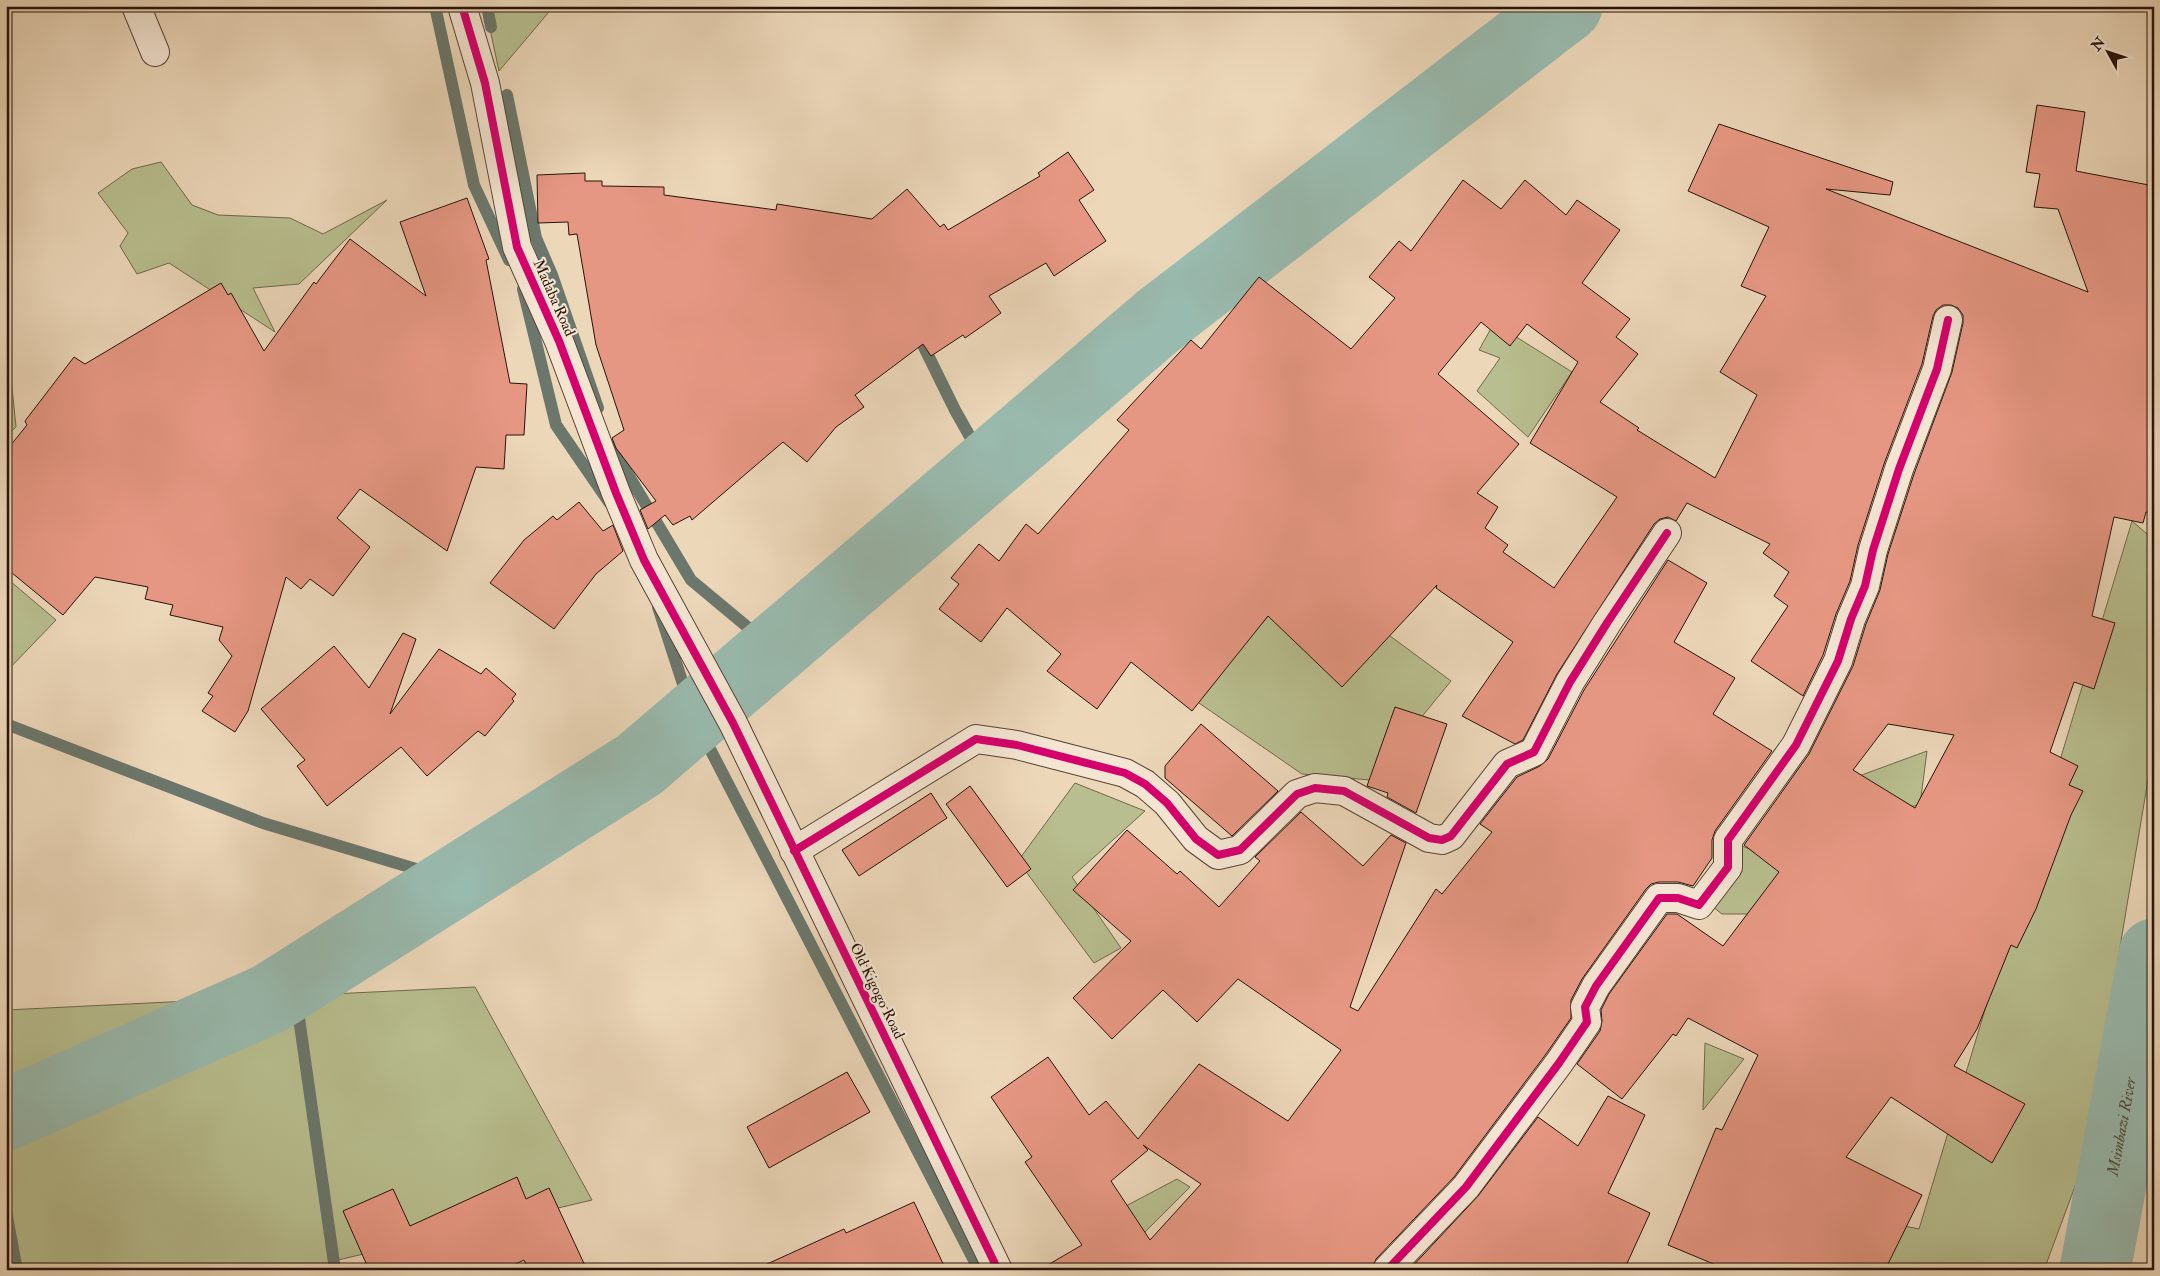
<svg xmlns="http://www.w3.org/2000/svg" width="2160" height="1276" viewBox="0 0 2160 1276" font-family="'IM FELL Double Pica',serif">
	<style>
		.green { fill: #b8be8f; stroke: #70684c }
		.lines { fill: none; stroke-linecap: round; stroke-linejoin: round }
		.stream { stroke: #6b776c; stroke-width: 12 }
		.river { stroke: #99baae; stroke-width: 71 }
		.building { fill: #e69783; stroke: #271208; fill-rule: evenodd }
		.minor-casing { stroke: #584334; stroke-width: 30 }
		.minor { stroke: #f3e5d2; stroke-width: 28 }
		.cycleway-casing { stroke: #f3e5d2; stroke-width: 11 }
		.cycleway { stroke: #d6006c; stroke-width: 8 }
		.labels { text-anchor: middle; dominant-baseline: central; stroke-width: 4; stroke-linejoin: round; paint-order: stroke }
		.street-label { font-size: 15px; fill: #271208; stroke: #f3e5d2 }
		.water-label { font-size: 16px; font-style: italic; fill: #4f4d42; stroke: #f3e5d2 }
	</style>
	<rect width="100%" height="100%" fill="#ecd7b9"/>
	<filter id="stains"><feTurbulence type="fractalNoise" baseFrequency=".004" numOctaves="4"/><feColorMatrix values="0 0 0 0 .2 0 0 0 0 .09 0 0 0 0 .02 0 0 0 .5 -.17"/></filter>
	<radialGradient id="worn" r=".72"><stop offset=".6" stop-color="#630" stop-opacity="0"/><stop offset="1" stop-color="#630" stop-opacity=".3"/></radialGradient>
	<path class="green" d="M485,6h69l-55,65z
		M161,162l31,43 26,10 72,3 33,16 64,-34 -88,84 -46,4 22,44 -106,-69 -32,11 -17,-28 8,-13 -30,-40 34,-24z
		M1494,323l78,49 -44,65 -51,-46 23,-33 -21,-8z
		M6,327l10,100 -10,9z
		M2132,521l22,19v204l-70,418 -40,108h-231l22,-58 84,17z
		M1305,573l146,108 -81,99 -68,-6 -106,-73z
		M6,581h4l46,39 -50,52z
		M1927,751l-7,54 -60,9 -1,-38z
		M1075,783l70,28 -73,66 49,71 -27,15 -76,-102z
		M1736,844l57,20 -41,50h-30l-23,-18z
		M475,987l117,213 -258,61 10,9h-338v-260z
		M1705,1043l39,16 -41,51z
		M1177,1179l13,8 -46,46 -39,-16z"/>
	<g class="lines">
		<path class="stream" d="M435,6l39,179 35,75
			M487,6l4,21
			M507,95l29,143 16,37 46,133
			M523,289l33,136 53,77
			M923,345l32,65 32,57
			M611,446l80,134 83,69
			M658,607l36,111 285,552
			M6,724l257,99 193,58
			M294,983l41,287
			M6,1211l11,59"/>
		<g class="river">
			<path d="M6,1115l263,-116 370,-234 519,-444 409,-315"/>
			<path id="s1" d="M2095,1270l59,-316"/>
		</g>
	</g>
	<path class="building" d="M2037,105l48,7 -9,59 78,15v327l-8,-1 -3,11 -29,-6 -22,99 23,7 -21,66 -20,-7 -24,70 28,14 -9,19 14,6 -12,24 -35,94 -19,39 -6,-3 -34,84 -23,37 71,38 -33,59 -101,-66 -45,60 76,38 -37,75h-157l-60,-25 48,-117 6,2 36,-75 -70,-37 -12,18 -3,-2 -51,65 -45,-35 23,-33 2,-10 -1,-11 8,-16 58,-80h10l46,32 56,-74 -35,-27 65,-91 44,-88 13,-42 14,-34 8,-36 26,-80 38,-102 11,-49v-8l-5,-7 -7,-3h-8l-7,5 -3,6 -11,48 -38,100 -26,81 -8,36 -14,33 -13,41 -20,41 -52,-35 37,-55 -14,-10 15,-24 -26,-19 7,-9 -83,-41 -11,18 -8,-4 -8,2 -6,5 -97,150 -34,66 -8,4 -53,-28 51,-74 -77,-54 1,-3 -95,102 -74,-71 -76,95 -61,-49 -34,47 -50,-38 14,-17 -54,-46 -26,34 -42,-33 20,-25 -8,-6 28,-34 20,17 27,-37 12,10 91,-104 -12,-10 74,-80 10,9 58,-72 92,72 44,-51 -26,-21 30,-36 12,10 52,-71 38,29 24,-29 41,35 11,-15 43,30 -38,53 48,36 -14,18 22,17 -38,48 39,26 -2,2 78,48 42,-83 -37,-23 46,-76 -25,-10 28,-59 -81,-36 31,-67 174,58 -3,13 -64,-6 262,103 -30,-83 -24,-2 6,-33 -14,-2zM1481,322l29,24 17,-22 51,38 -48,81 87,54 -63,91 -51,-36 5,-7 -23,-17 13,-21 -21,-14 42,-49 -81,-70zM1888,724l66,11 -39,73 -62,-38z
		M1068,152l26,38 -15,10 27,41 -52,35 -8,-13 -57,33 12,17 -36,25 -2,-3 -32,21 -8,-12 -68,51 9,12 -28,20 -29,35 -24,-20 -91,78 -2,-4 -17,9 -8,-10 -17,14 -8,-19 16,-9 -40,-53 -4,-10 12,-8 -28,-85 -19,-111 -8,1 -1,-13 -30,1 -1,-48 48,-2v8h17v5l62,1v8l112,15 1,-6 95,15 35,-30 33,38 4,-3 4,6 92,-54 -2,-3z
		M467,198l22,61 -3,1 24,123 17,1 -3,51h-18l-2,34 -28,-2 -29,84 -87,-62 -23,29 33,29 -37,49 -23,-17 -9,10 -15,-12 -38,134 -13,21 -33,-21 11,-15 -5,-3 24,-37 -13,-16 4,-13 -53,-12 3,-10 -28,-6 3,-12 -53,-10 -32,38 -57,-47v-117l21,-26 -2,-4 49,-64 11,7 136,-81 7,12 3,-2 33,58 50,-69 2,2 34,-45 76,57 -26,-74z
		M579,502l24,29 10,-6 10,26 -27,23 -42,55 -64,-46 34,-43 29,-24 4,4z
		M1668,560l39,23 -33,59 61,36 -22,36 59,37 -57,80 -3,9v18l-19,28 -15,-4h-19l-8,2 -5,5 -64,90 -11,21v18l-25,36 -92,123 -78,82 -4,11h-333l43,-25 -57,-83 7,-5 -41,-60 57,-40 41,58 17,-14 32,38 61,-75 89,57 53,-71 -103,-71 -41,43 -34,-32 -51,49 -39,-41 58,-57 -58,-51 54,-60 50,44 3,-3 39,36 41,-46 -5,-4 46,-45 62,54 28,-31 15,8 -56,164 8,4 78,-122 6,5 50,-62 -12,-8 37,-47 23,-11 8,-7 36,-69zM1143,1145l58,39 -51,56 -39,-59 37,-31z
		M403,633l13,6 -26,75 49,-65 42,25 5,-6 30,26 -4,5 2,2 -29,35 -7,-5 -51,45 -26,-29 -74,59 -30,-40 8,-6 -44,-51 73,-63 35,42z
		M1395,707l52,17 -31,89 -29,-16 1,-4 -21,-7z
		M1201,724l77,67 -46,45 -67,-58v-12z
		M970,786l61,83 -24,18 -61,-83z
		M931,793l16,25 -88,58 -17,-26z
		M847,1072l23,40 -101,56 -22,-41z
		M1608,1096l37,19 -37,78 42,20 -26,57h-215l69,-74 60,-79 40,29z
		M517,1177l9,22 23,-11 38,82h-58l-5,-10 -21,10h-134l-26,-59 50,-22 17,37z
		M914,1202l32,68h-192l90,-41 2,4z"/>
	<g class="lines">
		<defs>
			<path id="minor" d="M136,6l19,46
				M462,6l23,77 32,164 42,94 57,152 28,67 89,163 265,547
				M794,851l182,-112 41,6 108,28 20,11 22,19 29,36 22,16 22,-5 57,-56 18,-6 29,3 85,47 13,2 9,-4 56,-72 27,-12 36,-70 37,-59 60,-90
				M1387,1270l79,-83 93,-124 28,-41 -2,-15 11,-21 63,-88h19l21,7 29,-38v-27l68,-95 42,-84 13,-42 14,-33 8,-36 26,-81 38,-100 11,-49"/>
		</defs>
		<use href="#minor" class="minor-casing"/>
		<use href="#minor" class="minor"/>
		<defs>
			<path id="cycleway" d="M462,6l23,77 32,164 42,94 57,152 28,67 89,163 265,547
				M794,851l182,-112 41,6 108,28 20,11 22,19 29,36 22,16 22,-5 57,-56 18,-6 29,3 85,47 13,2 9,-4 56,-72 27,-12 36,-70 37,-59 60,-90
				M1387,1270l79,-83 93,-124 28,-41 -2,-15 11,-21 63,-88h19l21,7 29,-38v-27l68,-95 42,-84 13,-42 14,-33 8,-36 26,-81 38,-100 11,-49"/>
		</defs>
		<use href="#cycleway" class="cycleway-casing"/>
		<use href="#cycleway" class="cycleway"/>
	</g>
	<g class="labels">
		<g class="street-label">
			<text transform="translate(554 298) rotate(66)">Madaba Road</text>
			<text transform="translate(877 991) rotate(64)">Old Kigogo Road</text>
		</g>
		<g class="water-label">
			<text stroke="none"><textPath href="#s1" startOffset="146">Msimbazi River</textPath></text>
		</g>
	</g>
	<rect width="2160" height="1276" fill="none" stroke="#ecd7b9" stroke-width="25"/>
	<rect x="8" y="8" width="2145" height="1261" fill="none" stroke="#271208" stroke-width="2.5"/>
	<rect x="12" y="12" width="2135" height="1251" fill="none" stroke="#271208"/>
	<g transform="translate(2108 52) rotate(310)" stroke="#f3e5d2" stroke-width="4" paint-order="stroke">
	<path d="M0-4L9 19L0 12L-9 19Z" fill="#271208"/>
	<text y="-8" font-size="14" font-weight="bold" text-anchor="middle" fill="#271208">N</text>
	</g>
	<rect width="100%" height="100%" filter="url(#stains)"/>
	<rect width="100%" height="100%" fill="url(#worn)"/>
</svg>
